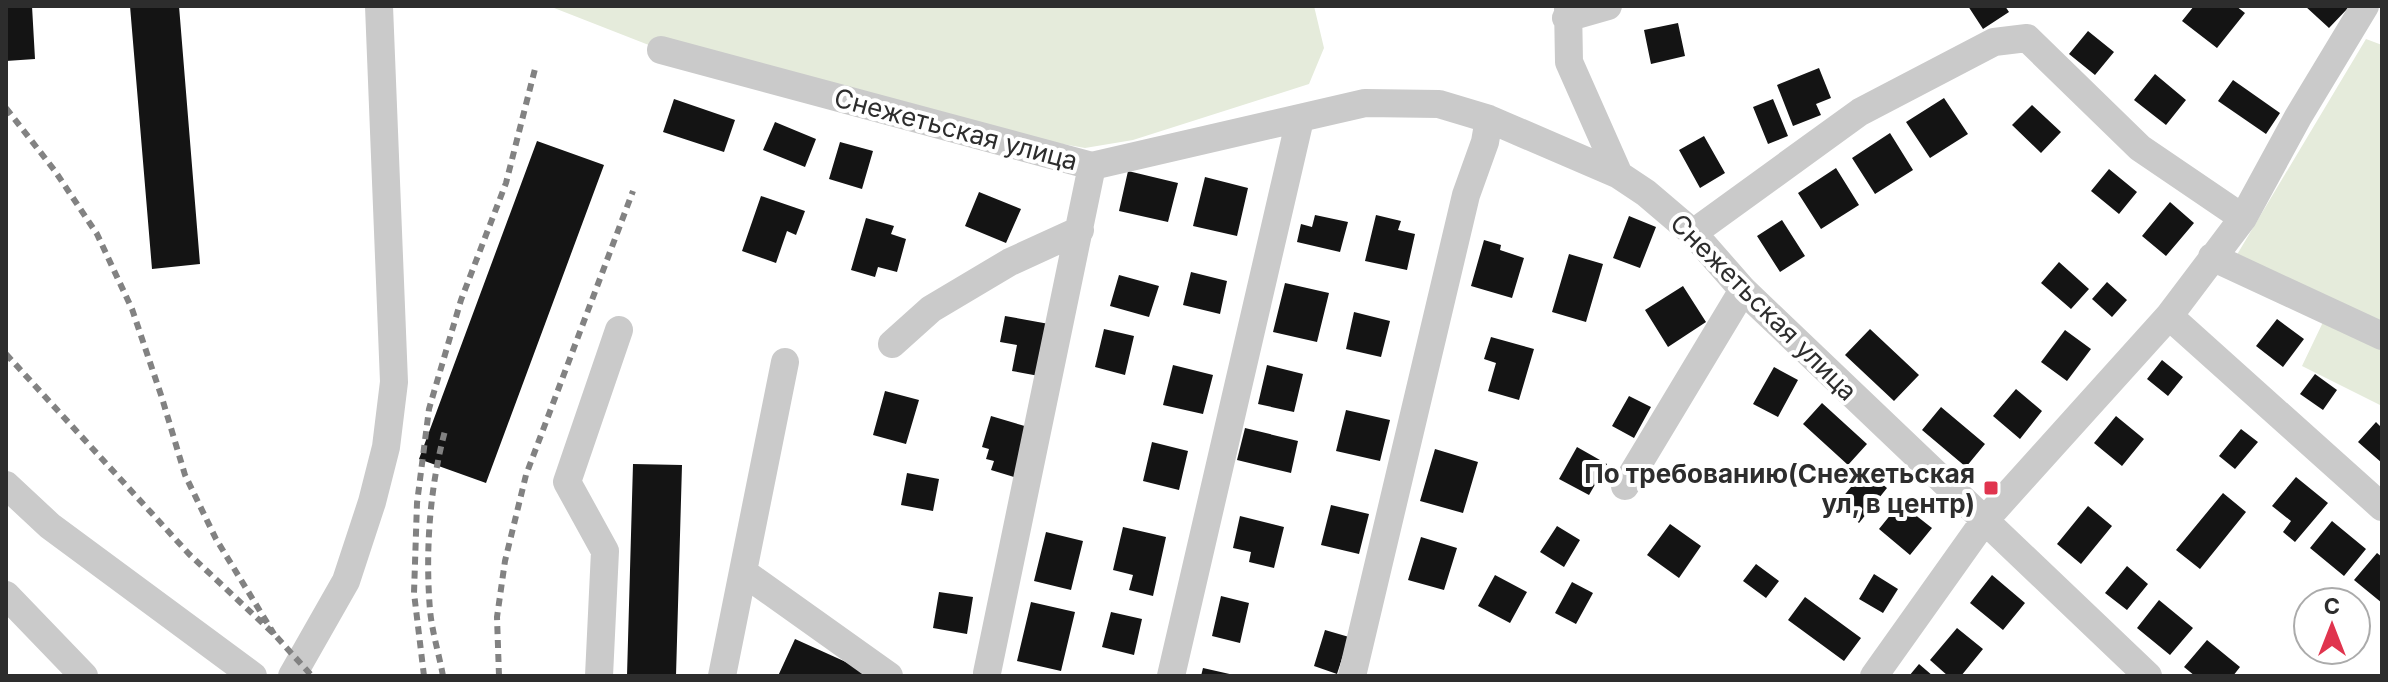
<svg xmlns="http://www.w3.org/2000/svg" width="2388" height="682" viewBox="0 0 2388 682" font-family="Inter,sans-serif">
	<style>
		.green { fill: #e5ebdb }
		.building { fill: #141414 }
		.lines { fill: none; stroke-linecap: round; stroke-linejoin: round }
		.minor { stroke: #cacaca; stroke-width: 28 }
		.rail { stroke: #828282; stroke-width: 6; stroke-dasharray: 8 6; stroke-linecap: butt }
		.poi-dot { fill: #e0344e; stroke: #fff; stroke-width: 3 }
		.labels { text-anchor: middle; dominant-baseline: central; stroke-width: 8; stroke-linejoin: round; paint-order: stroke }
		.street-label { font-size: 26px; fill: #2d2d2d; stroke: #fff }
		.poi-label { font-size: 26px; font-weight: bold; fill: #2d2d2d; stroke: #fff; text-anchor: end }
	</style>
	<rect width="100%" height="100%" fill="#fff"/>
	<path class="green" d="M549,6h765l10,42 -15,36 -176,56 -48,8 -254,-45 -126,-36z
		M2366,39l16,6v361l-80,-40 22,-46 -98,-47z"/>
	<path class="building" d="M6,6h26l3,53 -29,2z
		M130,6h49l21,258 -48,5z
		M1968,6h37l4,6 -26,17z
		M2194,6h42l9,7 -28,35 -35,-27z
		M2305,6h42l2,1 -20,21z
		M1678,23l7,33 -34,8 -7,-34z
		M2088,31l26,21 -19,23 -26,-21z
		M1819,68l12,30 -15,6 5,11 -28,11 -16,-41z
		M2155,74l31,26 -20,25 -32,-25z
		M2233,80l47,33 -14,21 -48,-33z
		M1944,98l24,36 -38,24 -24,-36z
		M674,99l61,21 -11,32 -61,-20z
		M1773,99l15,37 -20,8 -15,-37z
		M2032,105l29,27 -20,21 -29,-28z
		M775,122l41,17 -11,28 -42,-17z
		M1890,133l23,37 -38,24 -23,-36z
		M1704,136l21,37 -25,15 -21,-38z
		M537,141l67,24 -118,318 -67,-24z
		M840,142l33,9 -11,38 -33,-10z
		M1836,168l23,37 -38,24 -23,-36z
		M2109,169l28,23 -18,22 -28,-23z
		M1128,171l50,12 -10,39 -49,-11z
		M1205,177l43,11 -11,48 -44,-10z
		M979,192l42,17 -15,34 -41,-17z
		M761,196l44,15 -9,24 -9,-4 -11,32 -34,-12z
		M2170,202l24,21 -28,33 -24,-20z
		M1315,215l33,7 -8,30 -43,-10 4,-18 11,3z
		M1376,215l25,6 -3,9 17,4 -8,36 -42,-9z
		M1629,216l27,11 -16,41 -27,-10z
		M866,218l28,8 -3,8 15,5 -9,33 -19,-5 -3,10 -24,-7z
		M1782,220l23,36 -25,16 -23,-36z
		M1484,240l17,5 -1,5 24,8 -12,40 -41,-12z
		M1569,254l34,10 -17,58 -34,-10z
		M2059,262l30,27 -18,20 -30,-26z
		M1191,272l36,9 -7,33 -37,-9z
		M1119,275l40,11 -10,31 -39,-11z
		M2107,282l20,18 -15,17 -20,-18z
		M1285,283l44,10 -12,49 -44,-10z
		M1683,286l23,36 -38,25 -23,-37z
		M1354,312l36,9 -9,36 -35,-8z
		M1005,316l44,8 -10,52 -27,-5 5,-26 -17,-3z
		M2277,319l27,20 -21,28 -27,-21z
		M1104,329l30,7 -9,39 -30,-8z
		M1870,329l49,46 -25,26 -49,-46z
		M2065,330l26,19 -24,32 -26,-19z
		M1491,337l43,12 -15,51 -31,-9 8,-28 -12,-4z
		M2162,360l21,17 -15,19 -21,-17z
		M1173,365l40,10 -10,39 -40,-9z
		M1267,365l36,9 -9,38 -36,-8z
		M1774,367l24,13 -20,37 -25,-13z
		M2315,374l22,16 -14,20 -23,-16z
		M2016,389l26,22 -22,28 -27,-23z
		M885,391l34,9 -13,44 -33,-9z
		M1629,396l22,11 -17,31 -22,-12z
		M1822,403l45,41 -19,21 -45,-41z
		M1941,407l44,37 -19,23 -44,-37z
		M1346,410l44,10 -10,41 -44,-10z
		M991,416l37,11 -14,50 -23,-7 3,-9 -8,-2 3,-10 -7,-2z
		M2116,416l28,23 -22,27 -28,-23z
		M2376,422l6,6v35l-24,-21z
		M1245,428l53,13 -7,32 -54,-13z
		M2241,429l17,13 -23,27 -16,-13z
		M1152,442l36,9 -9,39 -36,-9z
		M1577,447l30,17 -18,31 -30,-16z
		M1435,449l43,13 -15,51 -43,-12z
		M633,464l49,1 -6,211h-49z
		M1865,470l22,18 -28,35 -22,-19z
		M907,473l32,6 -6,32 -32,-6z
		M2296,477l32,26 -33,39 -12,-10 8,-11 -19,-15z
		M2223,493l23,19 -46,57 -24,-19z
		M1900,503l32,25 -22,27 -31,-26z
		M1331,505l38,9 -10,40 -38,-9z
		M2088,506l24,20 -31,38 -24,-20z
		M1240,516l44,11 -10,41 -25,-6 2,-10 -18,-4z
		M2332,521l34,28 -22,27 -34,-28z
		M1670,524l31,22 -22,32 -32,-23z
		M1557,526l23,14 -16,27 -24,-15z
		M1123,527l43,10 -13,59 -24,-6 4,-15 -20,-5z
		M1046,532l37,9 -12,49 -37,-9z
		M1421,537l36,11 -13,42 -36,-10z
		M2377,553l5,4v46l-28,-23z
		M1756,564l23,17 -13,17 -23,-17z
		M2127,566l21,18 -21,26 -22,-17z
		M1874,574l24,15 -15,24 -24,-14z
		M1495,575l32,17 -17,31 -32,-17z
		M1992,575l33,28 -22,27 -33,-27z
		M1572,582l21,11 -17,31 -21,-11z
		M939,592l34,5 -6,37 -34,-6z
		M1221,596l28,7 -9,40 -28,-7z
		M1805,597l56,41 -17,23 -56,-41z
		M2159,600l34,28 -23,27 -33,-27z
		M1031,602l44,10 -14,59 -44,-10z
		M1111,612l31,7 -8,36 -32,-8z
		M1957,628l26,21 -22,27h-13l-18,-16z
		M1325,630l24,7 -12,37 -23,-8z
		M795,639l82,37h-99z
		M2207,640l33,27 -7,9h-38l-11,-9z
		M1919,664l14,12h-24z
		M1203,668l31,7v1h-33z"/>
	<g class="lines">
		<path class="minor" d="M1568,6l1,56 50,113
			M1566,18l42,-12
			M661,50l431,116 273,-63 74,1 50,15 130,56 27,18 47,40 50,57 405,386
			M1693,233l167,-121 134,-70 33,-4 113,110 103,70
			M2212,257l170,79
			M2169,316l213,191
			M892,344l39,-35 79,-47 70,-32
			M6,485l44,41 203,150
			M1625,486l118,-196
			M743,572l146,104
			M6,595l78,81
			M987,673l105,-507
			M292,676l54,-95 26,-79 14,-55 8,-65 -15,-376
			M599,676l6,-125 -38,-69 52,-152
			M722,676l63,-314
			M1171,676l129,-557
			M1352,676l114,-481 19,-53 4,-23
			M1874,676l111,-156 184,-204 74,-98 55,-101 67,-111"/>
		<path class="rail" d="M6,108l49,63 42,63 35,75 30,89 23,77 31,64 58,95
			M6,354l183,200 85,80 38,42
			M424,676l-10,-83 3,-90 12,-94 32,-109 45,-117 30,-118
			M443,676c-4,-22 -11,-44 -13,-66 -5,-61 0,-125 16,-183
			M499,676l-2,-59 8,-56 21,-86 107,-284"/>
	</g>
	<rect class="poi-dot" x="1983" y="480" width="16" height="16" rx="4"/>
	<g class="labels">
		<g class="street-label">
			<text transform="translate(956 129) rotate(15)">Снежетьская улица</text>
			<text transform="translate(1764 307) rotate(45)">Снежетьская улица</text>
		</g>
		<g class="poi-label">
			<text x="1975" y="473">По требованию(Снежетьская<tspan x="1975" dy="30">ул, в центр)</tspan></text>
		</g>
	</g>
	<rect width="2388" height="682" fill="none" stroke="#2d2d2d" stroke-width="16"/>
	<g transform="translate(2332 626)"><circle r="38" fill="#ffffff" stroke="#ababab" stroke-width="2"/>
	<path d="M0-6L14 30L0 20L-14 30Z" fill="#e0344e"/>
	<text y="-12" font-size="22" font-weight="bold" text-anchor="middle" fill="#2d2d2d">С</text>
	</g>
</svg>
